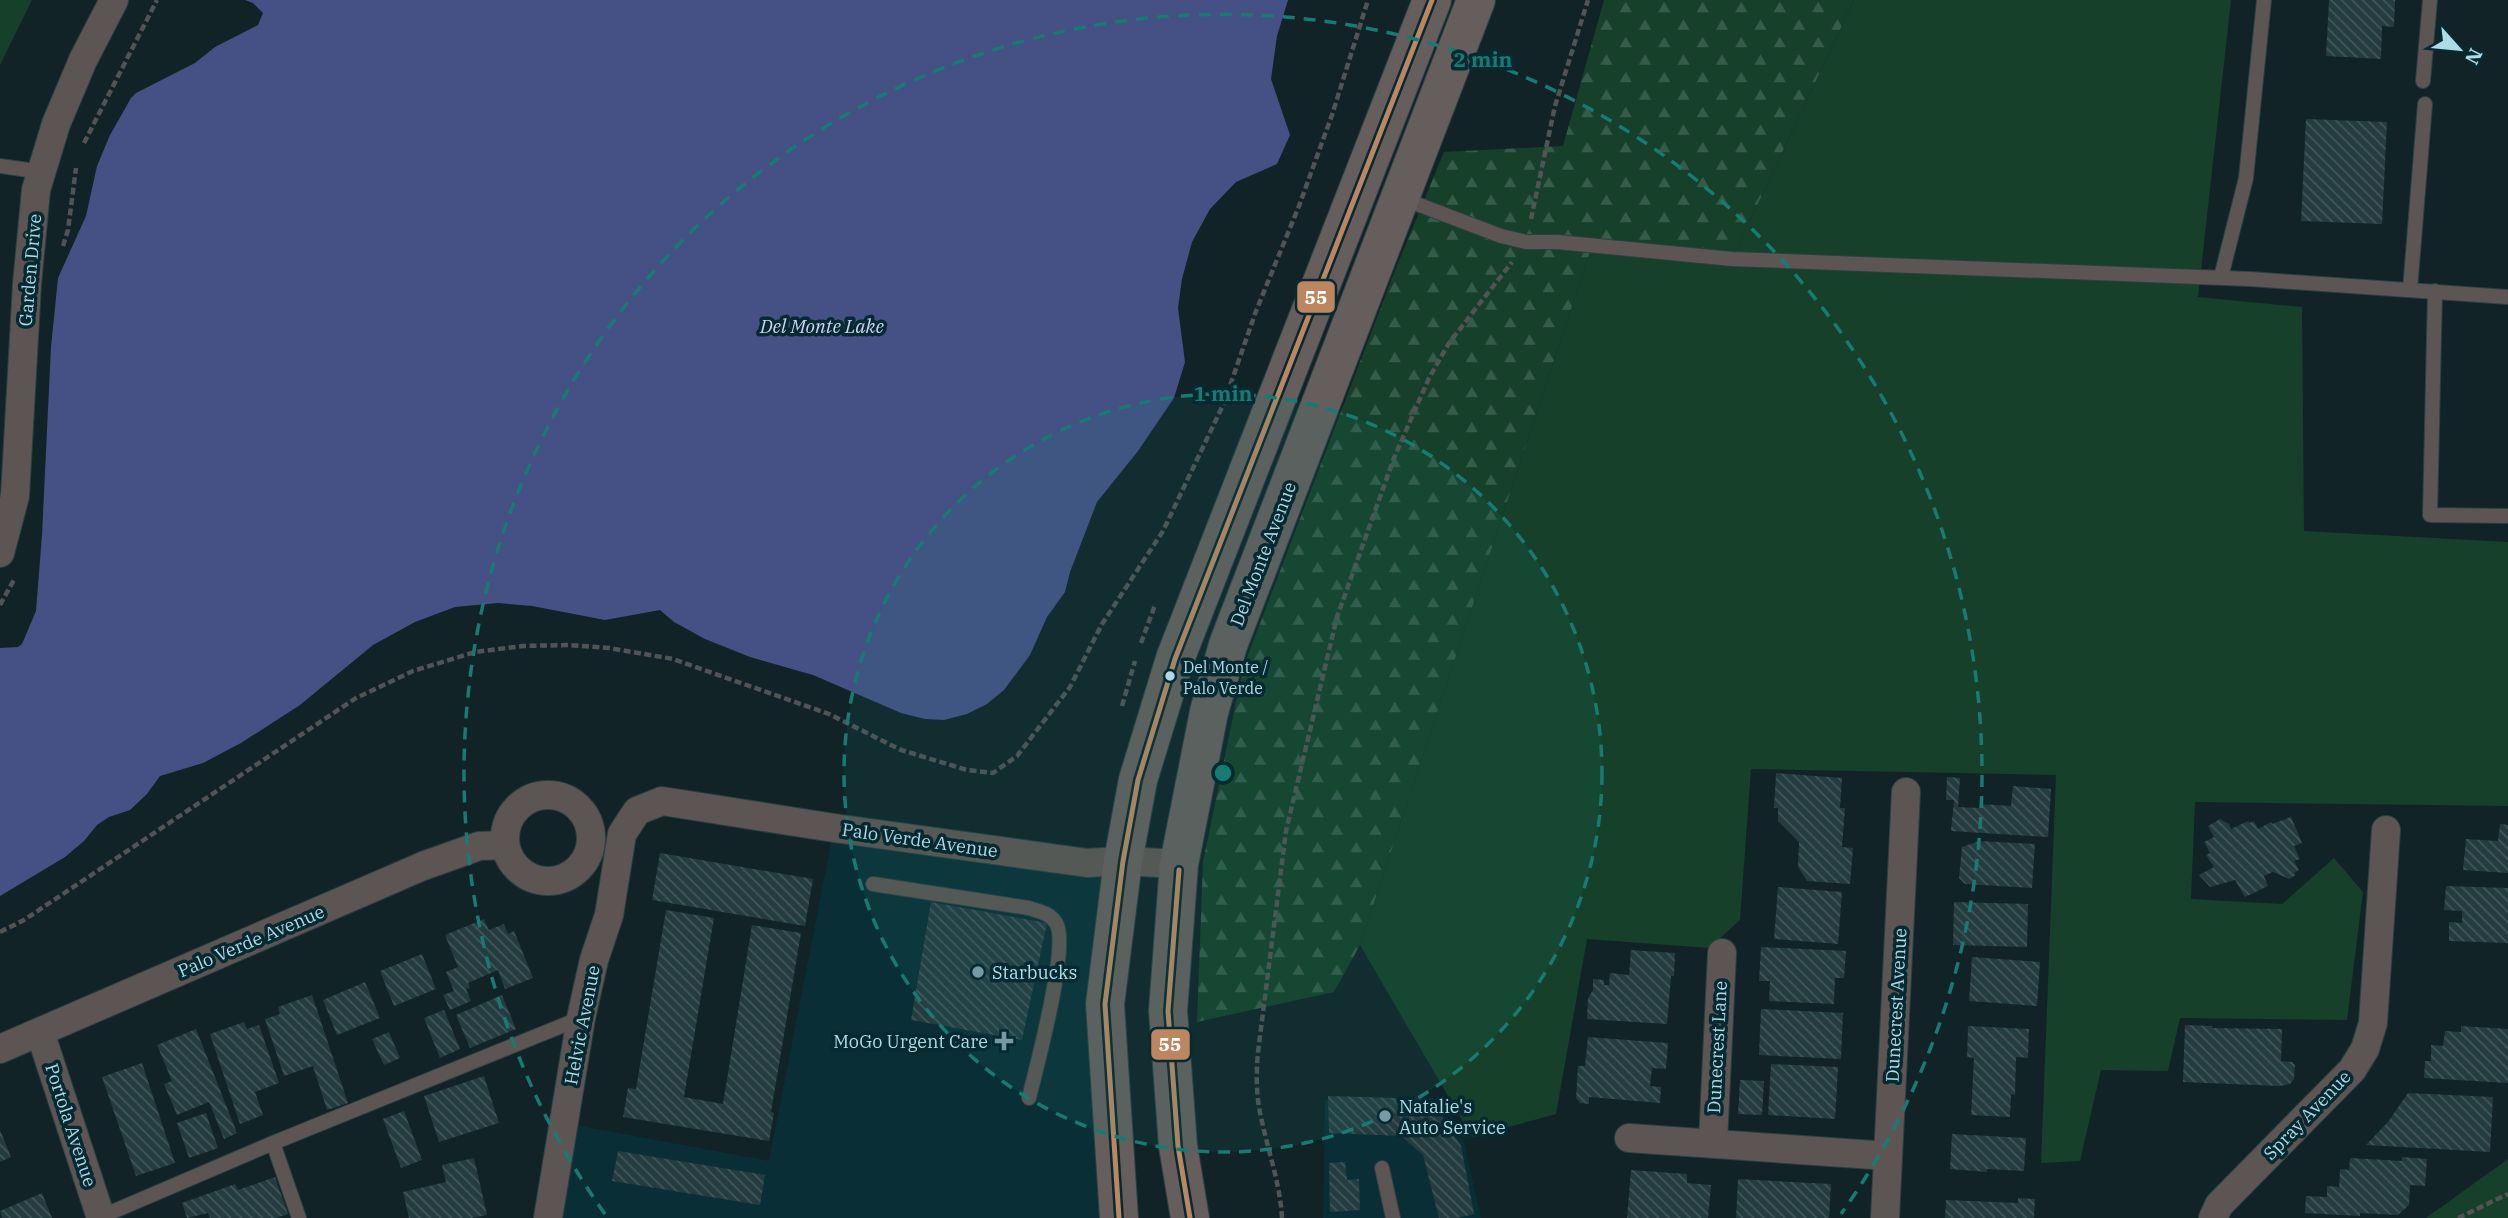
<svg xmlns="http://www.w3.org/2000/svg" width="2508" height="1218" viewBox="0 0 2508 1218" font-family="'IBM Plex Serif',serif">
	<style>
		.built { fill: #0a2e36 }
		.green { fill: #16402a }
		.forest { fill: url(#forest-firs) }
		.water { fill: #455084 }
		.building { fill: url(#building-back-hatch) }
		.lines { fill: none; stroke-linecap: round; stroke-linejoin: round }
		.lane-casing { stroke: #2c4044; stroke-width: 16 }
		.street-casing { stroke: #2c4044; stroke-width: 30 }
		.primary-casing { stroke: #2c4044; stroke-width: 40 }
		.path { stroke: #525354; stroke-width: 4.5; stroke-dasharray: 7 3.5; stroke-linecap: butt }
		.lane { stroke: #5d5553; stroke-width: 14 }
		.street { stroke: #5d5553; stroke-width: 28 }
		.primary { stroke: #655e5d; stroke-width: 38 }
		.bus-1-casing { stroke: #072931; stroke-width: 10 }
		.bus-1 { stroke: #bb8660; stroke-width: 5 }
		.ring { fill: none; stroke: #177b74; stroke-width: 3.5; stroke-dasharray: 12 9 }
		.bus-dot { fill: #addbe7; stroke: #072931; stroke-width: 2.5 }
		.poi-dot { fill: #769ba4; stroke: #072931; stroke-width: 2.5 }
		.labels { text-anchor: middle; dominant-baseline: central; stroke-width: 7; stroke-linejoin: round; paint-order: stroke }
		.bus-label { font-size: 16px; fill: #addbe7; stroke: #072931; text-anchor: start }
		.street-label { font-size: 18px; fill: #addbe7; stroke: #072931 }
		.poi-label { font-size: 18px; fill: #addbe7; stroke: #072931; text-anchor: start }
		.water-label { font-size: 19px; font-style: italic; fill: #cdd5f8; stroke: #072931 }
		.centre { fill: #177b74; stroke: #072931; stroke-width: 3.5 }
		.ring-label { font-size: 21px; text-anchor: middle; font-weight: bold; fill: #177b74; stroke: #072931; stroke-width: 7; stroke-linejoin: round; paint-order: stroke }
		.line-badge { stroke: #072931; stroke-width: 2.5 }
		.badge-label { font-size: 19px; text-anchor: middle; font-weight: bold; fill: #fff }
	</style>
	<defs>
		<pattern id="forest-firs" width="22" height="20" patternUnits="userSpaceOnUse" patternTransform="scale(1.75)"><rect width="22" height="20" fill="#16402a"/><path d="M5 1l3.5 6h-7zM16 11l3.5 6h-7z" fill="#355b49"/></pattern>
		<pattern id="building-back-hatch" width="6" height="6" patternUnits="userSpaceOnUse" patternTransform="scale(1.75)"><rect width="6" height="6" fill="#243b40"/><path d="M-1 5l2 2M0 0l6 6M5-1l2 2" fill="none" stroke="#41575c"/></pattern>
	</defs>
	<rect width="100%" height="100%" fill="#112327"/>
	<path class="built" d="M834,828l289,33 -4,357h-571l16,-95 205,38z
		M1433,1097l31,45 17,76h-158l2,-118z"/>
	<path class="green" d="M0,0h32l-32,65z
		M1854,0h377l-33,297 104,10 2,224 204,11v264l-313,-4 -4,97 91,5 52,-46 29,34 -16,128 -167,-2 -12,53 -67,-1 -21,91 -39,2 15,-388 -305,-6 -11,151 -31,28 -122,-9 -31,175 -84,23 -112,-192 232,-699 140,13z
		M2508,1159v59h-82z"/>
	<path class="forest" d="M1604,0h250l-122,259 -140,-13 -232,699 -26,47 -137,30 6,-160 40,-194 151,-395 50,-121 119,-6z"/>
	<path class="water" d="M245,0h1043l-11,36 -6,43 19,56 -13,29 -41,18 -26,27 -18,33 -10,37 -4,29 7,54 -11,36 -36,53 -41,51 -27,70 -5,20 -18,25 -17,38 -26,35 -17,14 -20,10 -23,6 -19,-1 -24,-6 -88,-38 -63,-18 -45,-18 -31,-17 -14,-12 -55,10 -73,-14 -34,-3 -43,4 -40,15 -42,23 -73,60 -59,38 -38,20 -43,13 -13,18 -17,16 -21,7 -12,8 -13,16 -19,16 -65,39v-248l18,-1 4,-3 14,-33 6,-76 9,-188 7,-69 28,-62 11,-50 13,-31 21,-37 5,-5 59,-30 20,-16 43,-22 5,-12 -10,-10z"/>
	<path class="building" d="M2329,0h66l-1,27 -12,-1 -1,33 -55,-3z
		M2306,119l81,3 -5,102 -81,-3z
		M1776,773l66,5 -2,30h5l-3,39 11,1 -3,36 -43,-3 -9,-14 1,-25 -21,-21v-13h-4z
		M1947,777l13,1 -2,29 21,1 1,-4 31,2 2,-20 38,3 -3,48 -97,-6 3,-31h-8z
		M2291,817l11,26 -8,3 6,13 -6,2 5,9 -5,3 2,2 -7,4 -16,-7 -9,4 4,10 -23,11 -10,-17 -25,7 -11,-12 15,-8 -8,-12 4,-2 -6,-11 10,-5 -6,-11 12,-7 9,5 2,5 17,-8 1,2 5,-2 4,8 13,-7 1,2z
		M2500,824l8,1v48l-45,-3 3,-31 32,2z
		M1979,841l56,3 -3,44 -67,-4 -6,-6 3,-31z
		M660,853l153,26 -8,47 -153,-26z
		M2446,886l62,2v55l-59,-2v-19l13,1v-12l-18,-1z
		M1778,887l64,5 -4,52 -64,-5z
		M931,902l116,21 -25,117 -111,-20z
		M1954,902l74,2 -1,43 -74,-2z
		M666,910l48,8 -30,179 39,7 29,-179 49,8 -30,179 3,1 -5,28 -146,-24 5,-29 8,1z
		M484,919l5,11 15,-6 4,10 6,-3 19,47 -28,11 -7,-19 -30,13 2,5 -4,1 5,12 -21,9 -7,-15 11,-4 -8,-19 12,-5 -13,-32z
		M1761,947l85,4 -2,27h-9l-1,26 -65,-3 1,-20h-11z
		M1631,950l44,3 -1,23h-3l-4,48 -80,-5 1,-21 5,-8v-11l11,1v5h5l1,-12 19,2z
		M422,954l14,35 -42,17 -14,-35z
		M1972,957l68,5 -3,44 -68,-5z
		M365,982l15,36 -43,17 -14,-35z
		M312,995l36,108 -21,7 -14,-44 -29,10 -19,-57 15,-5 -2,-7z
		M502,995l14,34 -46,19 -14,-33z
		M1761,1009l82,4 -2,46 -82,-4z
		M444,1010l16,39 -20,9 -16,-40z
		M244,1022l3,7 12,-4 20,58 -24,9 8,23 -23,9 -30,-90z
		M2185,1025l27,1v2l70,1 -1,32 11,1 3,3 -1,14 -4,5 -10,2 -97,-4z
		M1968,1026l61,3 -1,29 -12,-1 -1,38 -4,-1 -1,23 -39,-2 3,-57 -7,-1z
		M2461,1026l47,3v54l-84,-5 1,-17h6v-16l12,1 2,-15 16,1z
		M196,1029l41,104 -13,6 -15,-37 -32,13 -13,-31 8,-3 -15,-36z
		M389,1032l11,26 -16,7 -12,-26z
		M1588,1037l80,6 -2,26 -14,-1 -2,18 11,1 -1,16 -71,-6v7l-9,-1 -4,-5 2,-32h7z
		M142,1063l33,100 -39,13 -34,-99z
		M1771,1064l67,3 -3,52 -67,-4z
		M484,1076l15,47 -60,19 -15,-46z
		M1740,1080l24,1 -2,34 -24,-1z
		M2408,1093l85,4 -3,55 -124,-7 22,-23z
		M1328,1096l102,3 31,47 13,68 -17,4h-18l-16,-63 -22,-19 -72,-3z
		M404,1111l18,49 -21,8 -18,-49z
		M206,1113l12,35 -29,10 -12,-35z
		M0,1130l11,27 -11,5z
		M1952,1134l74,4 -2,33 -37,-2v3l-37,-3z
		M618,1151l147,24 -5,30 -148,-24z
		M2402,1157l25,2 -2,27 -15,-1 -1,20 -11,10 -38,-2v3l-55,-3 1,-17 21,1v-11l12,1 1,-18 9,1 1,-12 52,3z
		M474,1158l13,57 -15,3h-63l-6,-26 43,-10 -4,-17z
		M1345,1162l2,18 12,-1 1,31 -30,2 -1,-49z
		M1631,1170l56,4v9l24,2 -3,33h-81z
		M275,1177l13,37 -12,4h-66l-2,-5 -21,5 -5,-15 53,-19 3,6z
		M1738,1179l93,5 -2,34h-93z
		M42,1193l10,25h-50l-2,-7z
		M2018,1198l17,1 -1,19h-89l1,-18 72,3z"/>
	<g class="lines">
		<defs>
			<path id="lane" d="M2423,81l7,-81
				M0,166l42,6
				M1401,198l100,38 25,6h31l175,17 518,20 258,18
				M2221,277l25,-99 18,-178
				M2410,290l15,-186
				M2435,291l-5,224 78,1
				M873,884l156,24c11,4 21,5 27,15 14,22 -20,145 -27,175
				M273,1143l26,75
				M1382,1168l11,50
				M98,1218l175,-75 308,-125"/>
			<path id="street" d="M0,553l15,-57 12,-212 9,-94 20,-66 27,-64 31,-60
				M505 838a43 43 0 1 1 86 0a43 43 0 1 1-86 0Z
				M40,1032l61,186
				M0,1049l423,-183 56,-20 26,-1
				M1629,1138l259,18
				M1713,1142l9,-189
				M548,1218l33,-200 13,-58 15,-45 13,-81 15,-23 25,-10 172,27 253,35 36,-2 56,3
				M1885,1218l21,-426
				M2213,1218l6,-13 133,-135 13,-21 8,-26 13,-193"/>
			<path id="primary" d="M1119,1218l-14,-214 18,-143 15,-81 37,-121 257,-659
				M1190,1218l-12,-72 -10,-135 11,-147 30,-152 19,-67 248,-645"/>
		</defs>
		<use href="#lane" class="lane-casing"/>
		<use href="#street" class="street-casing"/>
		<use href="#primary" class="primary-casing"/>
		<path class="path" d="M84,143l73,-143
			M1531,219l24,-113 33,-106
			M63,246l5,-16 8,-62
			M0,605l15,-27
			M1141,643l14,-38
			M1122,706l13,-45
			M0,932l24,-12 332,-222 57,-27 62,-19 48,-6 45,-1 41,3 64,11 156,55 72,36 66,20 26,3 24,-17 53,-69 32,-63 61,-93 61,-128 32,-92 43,-105 33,-91 36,-115
			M1282,1218c-2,-35 -14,-67 -21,-101 -5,-21 -5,-43 -3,-65l28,-221 51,-214 57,-159 35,-80 20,-35 63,-81
			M2458,1218l50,-24"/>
		<use href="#lane" class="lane"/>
		<use href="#street" class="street"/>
		<use href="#primary" class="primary"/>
		<defs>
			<path id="bus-1" d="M1179,870l-11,141 10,135 12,72
				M1119,1218l-14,-214 18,-143 15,-81 37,-121 257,-659"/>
		</defs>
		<use href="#bus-1" class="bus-1-casing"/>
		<use href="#bus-1" class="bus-1"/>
	</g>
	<circle cx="1223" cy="773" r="379" fill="#177b74" fill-opacity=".12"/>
	<g class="ring">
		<circle cx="1223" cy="773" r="379"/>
		<path d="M605 1214A759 759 0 1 1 1841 1214"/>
	</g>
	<circle class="bus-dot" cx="1170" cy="676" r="6"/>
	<g class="poi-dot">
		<circle cx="978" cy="972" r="7"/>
		<path d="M1000.5 1030.5h7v7h7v7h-7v7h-7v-7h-7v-7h7z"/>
		<circle cx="1385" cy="1116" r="7"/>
	</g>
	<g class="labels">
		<g class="bus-label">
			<text x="1183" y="667">Del Monte /<tspan x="1183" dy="21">Palo Verde</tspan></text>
		</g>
		<g class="street-label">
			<text transform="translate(30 270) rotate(-85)">Garden Drive</text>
			<text transform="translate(1263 554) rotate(-69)">Del Monte Avenue</text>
			<text transform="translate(920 840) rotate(8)">Palo Verde Avenue</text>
			<text transform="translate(251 941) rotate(-23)">Palo Verde Avenue</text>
			<text transform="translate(1896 1005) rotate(-87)">Dunecrest Avenue</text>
			<text transform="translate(582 1025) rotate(-79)">Helvic Avenue</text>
			<text transform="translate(1717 1047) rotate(-87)">Dunecrest Lane</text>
			<text transform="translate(2307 1115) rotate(-46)">Spray Avenue</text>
			<text transform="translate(71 1125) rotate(72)">Portola Avenue</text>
		</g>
		<g class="poi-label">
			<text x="992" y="972">Starbucks</text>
			<text x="988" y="1041" text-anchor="end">MoGo Urgent Care</text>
			<text x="1399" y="1106">Natalie's<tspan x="1399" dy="21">Auto Service</tspan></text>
		</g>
		<g class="water-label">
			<text x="822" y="326">Del Monte Lake</text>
		</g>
	</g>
	<circle cx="1223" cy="773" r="10" class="centre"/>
	<g class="ring-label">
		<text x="1483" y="67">2 min</text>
		<text x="1223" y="401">1 min</text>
	</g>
	<g class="line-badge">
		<rect x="1296" y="280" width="40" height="34" rx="7" fill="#bb8660"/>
		<rect x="1150" y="1028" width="41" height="33" rx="7" fill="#bb8660"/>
	</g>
	<g class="badge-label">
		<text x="1316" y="304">55</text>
		<text x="1170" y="1051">55</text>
	</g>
	<g transform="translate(2459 49) rotate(117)" stroke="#072931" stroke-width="5" paint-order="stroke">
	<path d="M0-5L12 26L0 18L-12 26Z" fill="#addbe7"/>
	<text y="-10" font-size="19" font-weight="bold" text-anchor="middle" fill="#addbe7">N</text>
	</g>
</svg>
